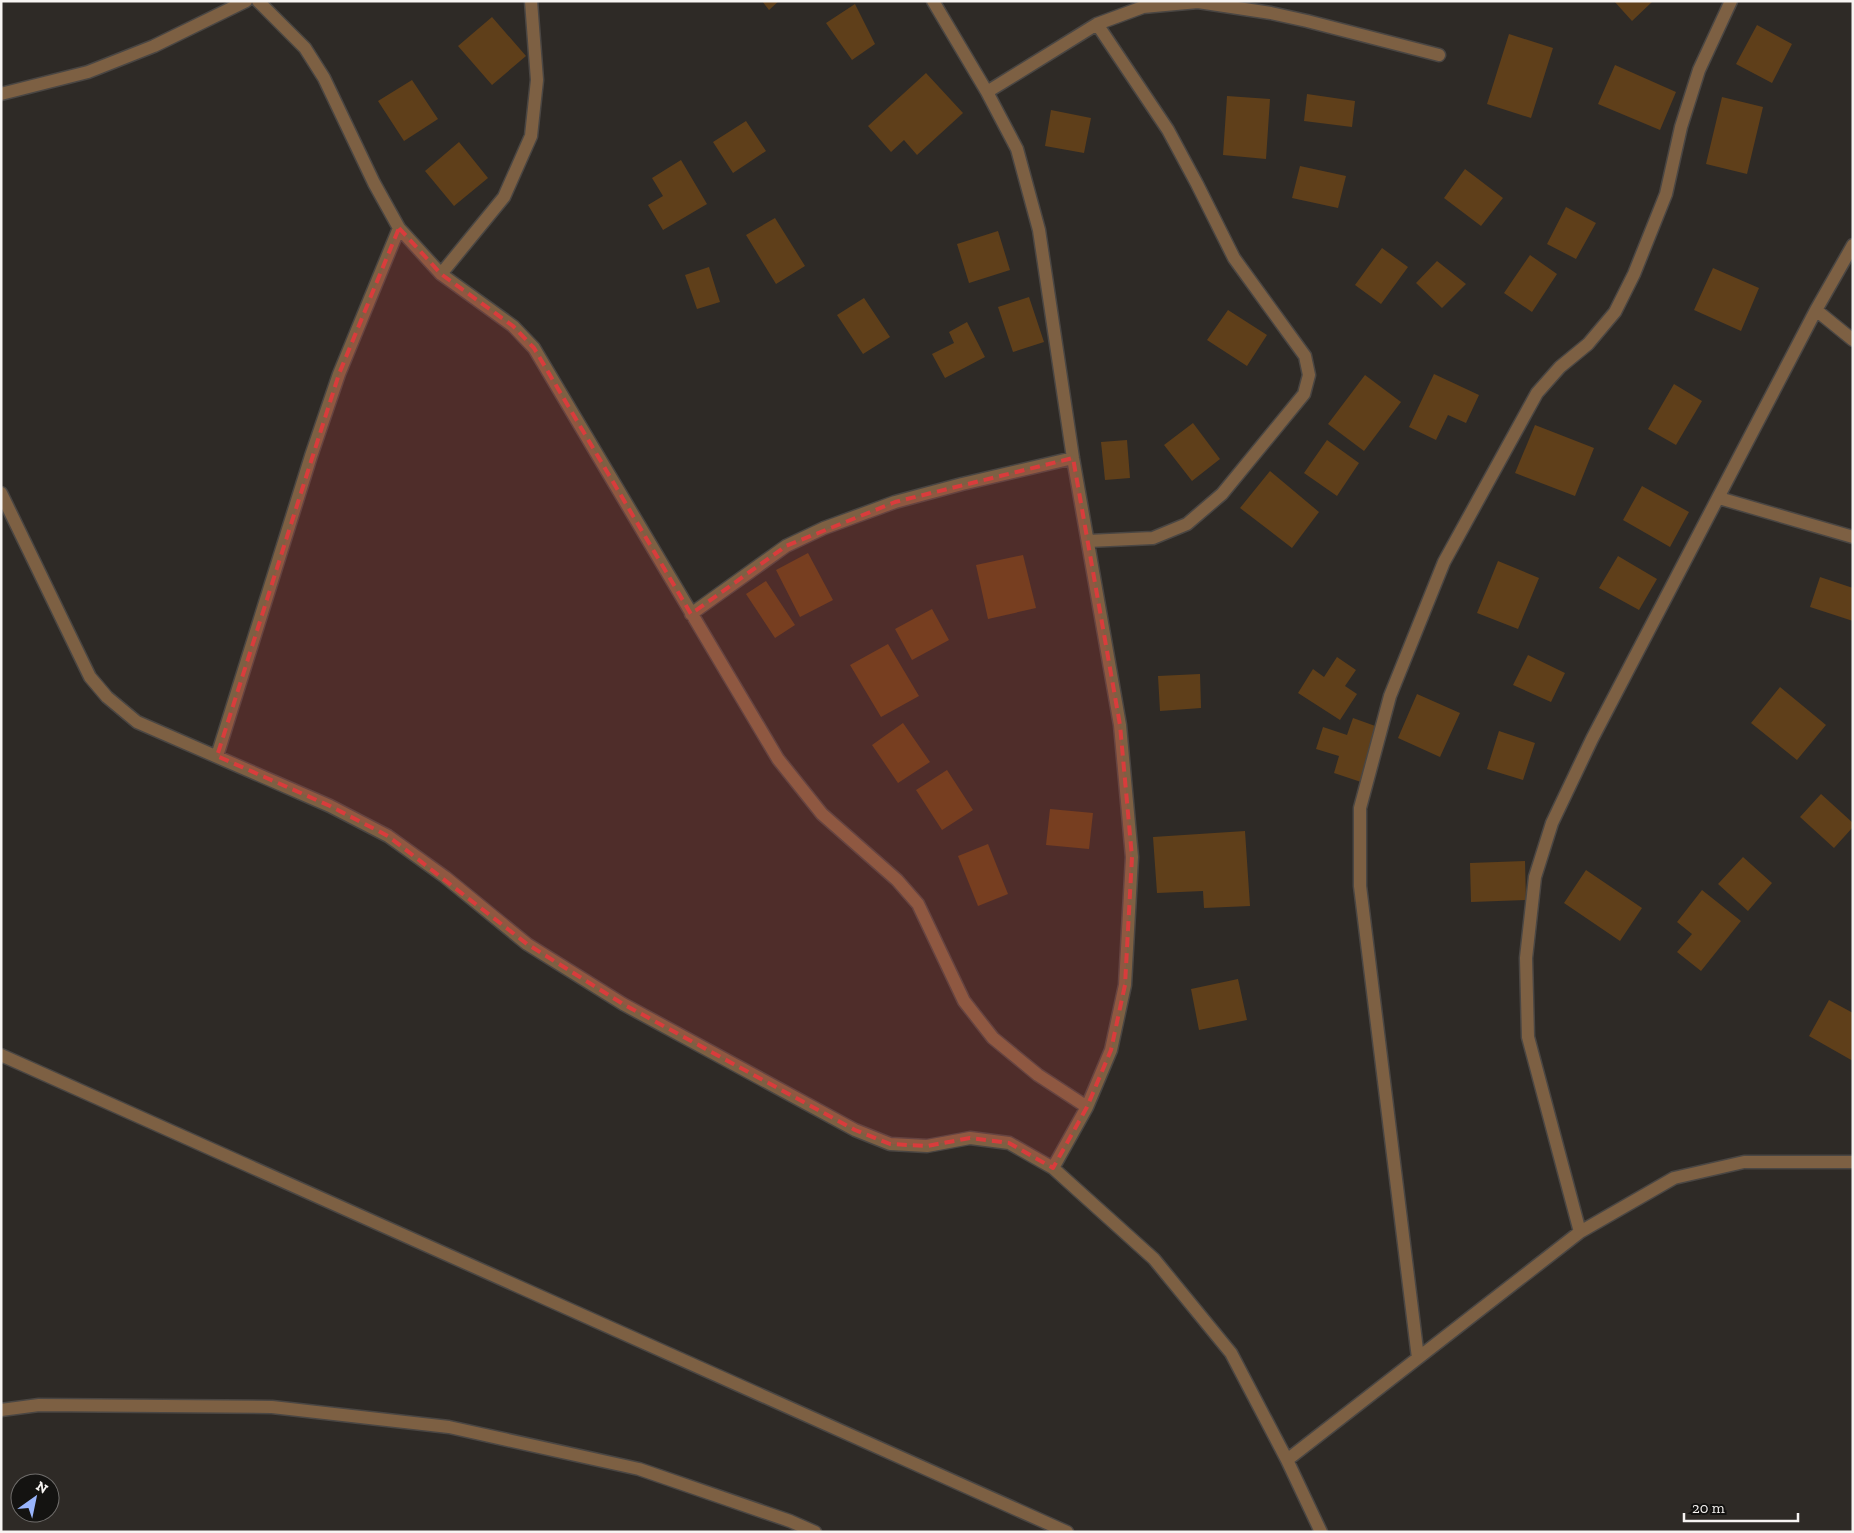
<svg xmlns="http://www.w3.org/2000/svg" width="1854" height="1533" viewBox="0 0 1854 1533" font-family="'Zilla Slab',serif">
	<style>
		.building { fill: #5f3f1a }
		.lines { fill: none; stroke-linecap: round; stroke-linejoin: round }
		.minor-casing { stroke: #4a4643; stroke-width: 15 }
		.minor { stroke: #7d6043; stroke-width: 12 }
		.marked { fill: #d93c3c; fill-opacity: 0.2; stroke: #d93c3c; stroke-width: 4; stroke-dasharray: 10 6; stroke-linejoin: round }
	</style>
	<rect width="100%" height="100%" fill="#2e2a26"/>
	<path class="building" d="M762,1h17l-10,9z
		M1614,1h39l-21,20z
		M855,4l20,40 -23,16 -26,-37z
		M492,17l34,39 -34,29 -34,-39z
		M1757,25l35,19 -20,39 -36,-19z
		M1509,34l44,14 -22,70 -44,-14z
		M1615,65l61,27 -16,38 -62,-26z
		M926,73l37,40 -46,42 -13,-15 -13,12 -23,-26z
		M412,80l26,39 -34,22 -26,-40z
		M1307,94l48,7 -3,26 -48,-6z
		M1227,96l43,3 -4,60 -43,-4z
		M1722,97l41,10 -16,67 -41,-10z
		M1051,110l40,8 -7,35 -39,-7z
		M746,121l20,30 -33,22 -20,-31z
		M459,142l29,36 -34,28 -29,-35z
		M681,160l26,44 -44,26 -15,-25 15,-9 -11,-18z
		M1300,166l46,10 -8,32 -46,-10z
		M1465,169l38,29 -22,28 -37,-28z
		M1566,207l30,16 -20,36 -29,-15z
		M775,218l30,48 -29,18 -30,-49z
		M998,231l12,39 -41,13 -12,-39z
		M1382,248l26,19 -27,37 -26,-19z
		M1530,255l27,19 -25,38 -28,-19z
		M1437,261l29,23 -24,24 -26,-25z
		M709,267l11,35 -23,7 -12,-34z
		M1713,268l46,20 -18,43 -47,-21z
		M1029,297l15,45 -31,10 -15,-45z
		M864,298l26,39 -27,17 -26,-39z
		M1228,310l39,25 -20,31 -40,-26z
		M967,322l18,35 -40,21 -13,-24 22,-11 -5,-11z
		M1434,374l45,21 -13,28 -18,-8 -12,25 -27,-13z
		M1365,375l36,27 -37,49 -36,-27z
		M1674,384l28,17 -26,44 -28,-16z
		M1193,423l27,36 -28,22 -28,-36z
		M1535,425l59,23 -19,48 -60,-23z
		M1127,440l3,38 -25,2 -4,-38z
		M1327,440l32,23 -22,33 -33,-23z
		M1270,471l49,41 -27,36 -52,-40z
		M1642,486l47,26 -19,35 -47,-27z
		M808,553l25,47 -33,17 -24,-47z
		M1023,555l13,53 -48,11 -12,-54z
		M1618,556l39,23 -18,31 -40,-22z
		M1498,561l41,17 -21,51 -41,-16z
		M1820,577l33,11v33l-43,-14z
		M766,581l29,44 -20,13 -29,-44z
		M932,609l17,31 -37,20 -17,-31z
		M888,644l31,52 -38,21 -31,-52z
		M1528,655l37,18 -14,29 -38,-17z
		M1337,657l19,13 -11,16 12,8 -17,26 -42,-27 15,-24 11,8z
		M1200,674l1,34 -41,3 -2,-35z
		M1780,687l46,38 -29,35 -46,-37z
		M1417,694l43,19 -20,44 -42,-19z
		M1353,718l25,9 -17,55 -27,-9 5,-17 -23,-7 7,-22 24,8z
		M903,723l27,39 -32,21 -26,-38z
		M1499,731l36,12 -12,37 -36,-11z
		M947,770l26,40 -31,20 -26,-40z
		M1821,794l32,29v4l-19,21 -34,-31z
		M1050,809l43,4 -4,36 -43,-4z
		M1245,831l5,75 -46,2 -1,-17 -46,2 -4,-56z
		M988,844l20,50 -30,12 -20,-50z
		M1743,857l29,26 -24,28 -30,-27z
		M1525,861l1,39 -55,2 -1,-39z
		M1586,870l56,38 -22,33 -56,-38z
		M1702,890l39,31 -40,50 -24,-19 15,-18 -15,-12z
		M1238,979l9,41 -48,10 -8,-41z
		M1829,1000l24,13v48l-44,-25z"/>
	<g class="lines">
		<defs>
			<path id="minor" d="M258,1l47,47 19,30 50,105 25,45 42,46 72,52 21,22 244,411 44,55 75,66 21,24 46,97 29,37 45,37 49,32
				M933,1l54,91 30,57 22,81 34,228 47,267 12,132 -7,128 -14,65 -24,57 -34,61
				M987,92l110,-68 46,-17 55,-5 73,11 36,8 132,34
				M1,94l87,-22 66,-26 92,-45
				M441,274l63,-77 27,-61 6,-56 -6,-79
				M1816,310l37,30
				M1,493l89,184 17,20 30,25 193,84 58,30 57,41 82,67 96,60 232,126 35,14 37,2 43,-8 39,5 44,25 101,91 77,94 56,107 34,72
				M1719,498l134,39
				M1088,541l65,-3 34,-14 35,-30 82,-100 5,-19 -4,-19 -71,-98 -37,-74 -29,-54 -71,-106
				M691,614l95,-68 38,-18 71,-26 67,-18 111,-26
				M217,756l94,-300 28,-82 60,-146
				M1,1055l1066,477
				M1580,1232l-52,-195 -2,-79 9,-81 17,-54 40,-84 224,-429 37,-65
				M1418,1358l-58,-472v-78l30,-112 54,-134 93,-169 23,-26 28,-23 27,-32 19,-38 32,-80 15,-67 18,-57 32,-69
				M1,1410l38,-5 233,2 177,20 190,42 151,52 25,11
				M1287,1460l293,-228 94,-54 70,-16h109"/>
		</defs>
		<use href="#minor" class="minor-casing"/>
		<use href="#minor" class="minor"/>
	</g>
	<path class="marked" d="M399,228l42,46 72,52 21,22 157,266 95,-68 109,-44 178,-44 47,267 12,132 -7,128 -14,65 -24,57 -34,61 -44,-25 -39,-5 -43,8 -37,-2 -35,-14 -232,-126 -96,-60 -139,-108 -58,-30 -113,-50 122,-382z"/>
	<rect width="1854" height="1533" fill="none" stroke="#f7f4f2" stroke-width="5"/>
	<g transform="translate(35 1498) rotate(33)"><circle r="24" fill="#141311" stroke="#6f6d6b"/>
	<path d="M0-4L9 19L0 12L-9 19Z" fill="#99b5fd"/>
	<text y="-8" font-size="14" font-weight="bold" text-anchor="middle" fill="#f7f4f2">N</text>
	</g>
	<path d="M1684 1513v8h114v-8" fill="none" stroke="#f7f4f2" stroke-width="2.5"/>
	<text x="1692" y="1513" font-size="15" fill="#f7f4f2" stroke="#141311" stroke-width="4" paint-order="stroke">20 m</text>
</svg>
